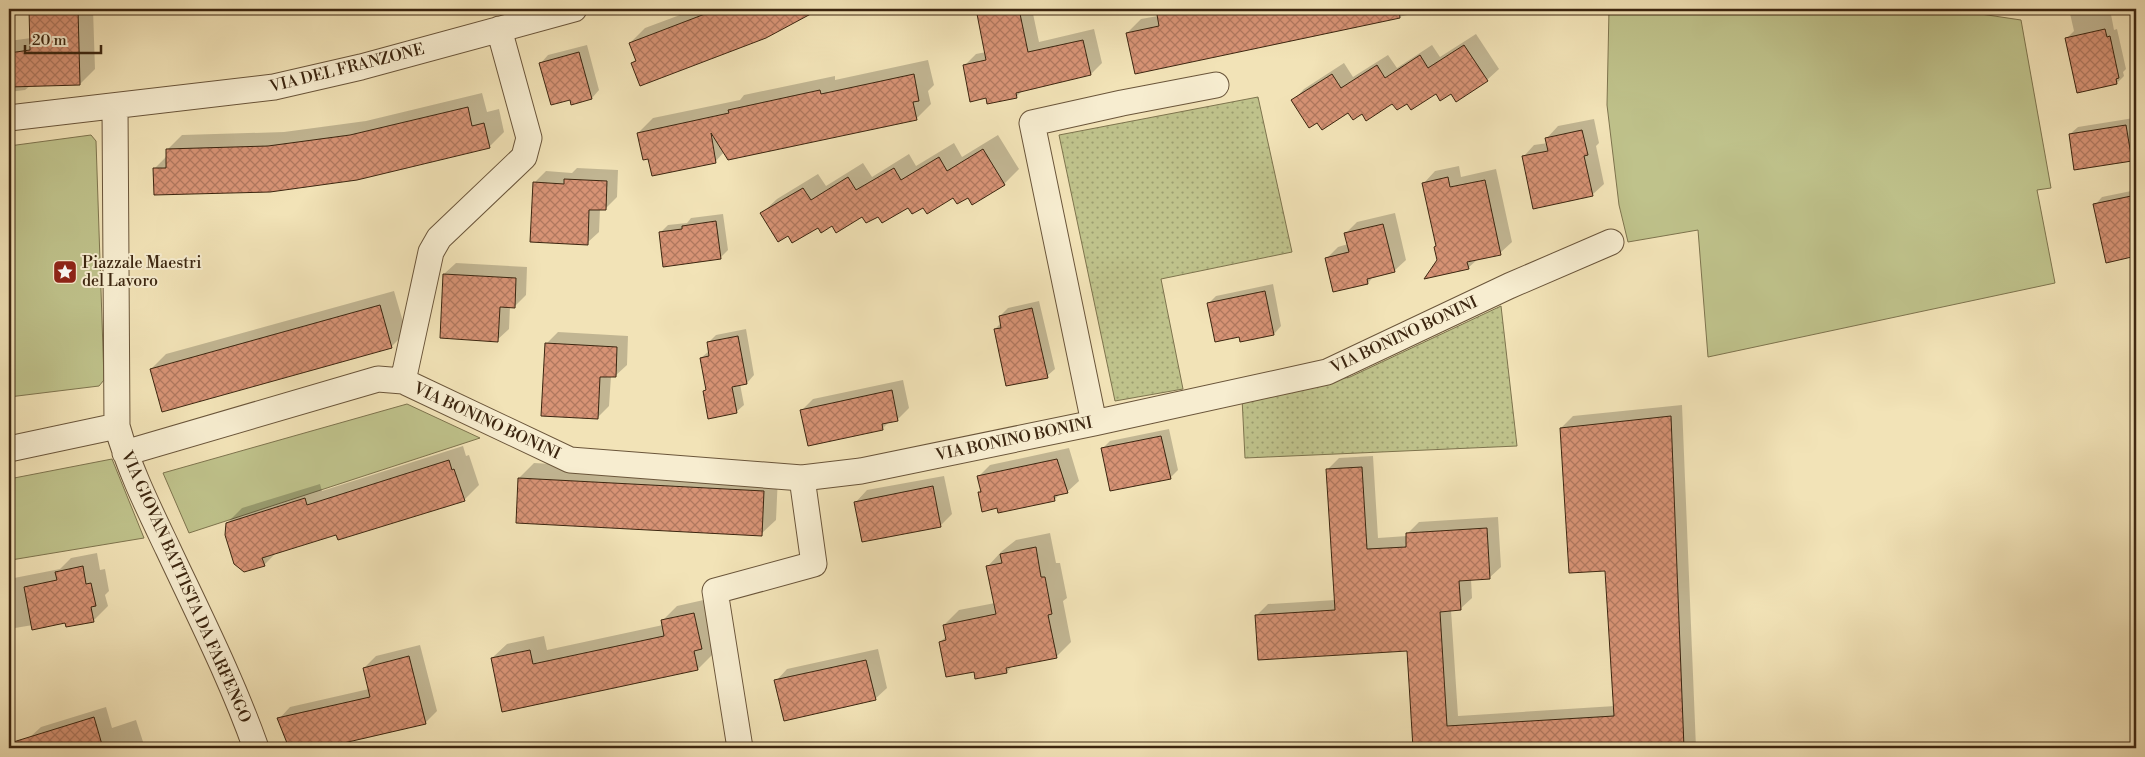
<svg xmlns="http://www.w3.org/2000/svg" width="2145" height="757" viewBox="0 0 2145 757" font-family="'Libre Bodoni',serif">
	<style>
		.green { fill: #bfc28b; stroke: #7e744e }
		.park { fill: url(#park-dots); stroke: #7e744e }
		.shadow { fill: #0003 }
		.building { fill: url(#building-cross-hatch); stroke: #3c2610 }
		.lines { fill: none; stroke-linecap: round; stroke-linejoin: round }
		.minor-casing { stroke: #6a553a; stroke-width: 27 }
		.minor { stroke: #f7edd0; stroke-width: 25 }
		.labels { text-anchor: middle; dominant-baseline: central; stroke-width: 4; stroke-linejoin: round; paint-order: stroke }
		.street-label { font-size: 16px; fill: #3c2610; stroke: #f7edd0 }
		.poi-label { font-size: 16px; fill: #3c2610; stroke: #f7edd0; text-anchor: start }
	</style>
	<defs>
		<pattern id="park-dots" width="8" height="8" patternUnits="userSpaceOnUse" patternTransform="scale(1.25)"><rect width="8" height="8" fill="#bfc28b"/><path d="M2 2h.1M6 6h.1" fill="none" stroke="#9c9d70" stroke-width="1.8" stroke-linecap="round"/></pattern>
		<pattern id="building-cross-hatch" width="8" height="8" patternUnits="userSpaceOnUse" patternTransform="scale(1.25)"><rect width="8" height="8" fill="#d79375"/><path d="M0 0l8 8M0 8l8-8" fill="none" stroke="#b0785f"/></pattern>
	</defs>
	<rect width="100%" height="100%" fill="#f2e3b7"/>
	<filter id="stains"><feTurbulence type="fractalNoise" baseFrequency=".004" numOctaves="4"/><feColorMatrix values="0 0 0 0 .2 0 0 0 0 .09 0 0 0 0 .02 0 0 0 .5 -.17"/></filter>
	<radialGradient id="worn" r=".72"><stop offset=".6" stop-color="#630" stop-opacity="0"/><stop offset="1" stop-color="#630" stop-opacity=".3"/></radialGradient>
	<path class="green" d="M1609,9h338l74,11 30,168 -14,2 18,93 -347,74 -10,-127 -70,12 -9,-37 -12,-100z
		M91,135l5,6 8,239 -5,6 -90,11v-251z
		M407,404l73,34 -291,95 -26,-60z
		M112,459l32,79 -133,22 -2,-15v-66z"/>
	<path class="park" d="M1258,97l34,155 -131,27 22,110 -68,12 -56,-266z
		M1501,306l16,140 -272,12 -3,-60 108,-21z"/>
	<path class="shadow" d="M30,9h63l2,60 -15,15 -50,2 -5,4 -16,2v-51l22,-3z
		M203,9h37l-37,2z
		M696,9h121l-52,28 -133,26 4,-4 -6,-16 15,-15z
		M977,9h55l7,33 55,-13 8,34 -11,11 -67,15 -8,8h-29l-22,-32 11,-11 10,-2z
		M1157,9h260l-5,5 -276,59 -9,-40 14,-14 17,-3z
		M2069,9h41l4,21 3,-1 9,40 -3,3 1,4 -7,7 -51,-44 8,-8z
		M1476,34l23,35 -12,11 -51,13 -29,9h-14l-31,10 -13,-1 -32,10 -24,-20 11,-12 40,-26 9,14 35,-22 9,13 35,-23 8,12z
		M587,45l12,45 -7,8 -21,1 -30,-36 7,-8z
		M928,60l6,25 -6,6 3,13 -15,15 -192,33 -9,10 -66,-4 -11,-25 15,-15 87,-18 4,-5 91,-19v4z
		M482,93l5,19 12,-3 5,23 -15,15 -335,22 13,-13v-6l15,-15 102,-3 82,-11z
		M2134,118l2,37 -5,5 -61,-26 8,-7z
		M1594,119l5,24 -3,3 8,38 -12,11 -69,-38 11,-12 14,-2 -1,-5 11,-12z
		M998,135l21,34 -15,15 -32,19 -4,-7 -15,1 -29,9h-16l-30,9h-15l-30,10 -14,1 -31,8 -26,-21 15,-14 41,-25 8,12 37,-23 9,14 37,-23 7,12 38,-23 8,14z
		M1459,166l2,11 35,-8 16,73 -12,11 -21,5 -11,10 -29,-7 -2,-16 -13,-62 11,-12z
		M577,168l41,2 -1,27 -12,12h-5l-1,23 -12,11 -53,-60 12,-12 26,2z
		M2136,190v65l-29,6 -12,-56 7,-8z
		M1395,213l11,47 -12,11 -19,4 -7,8 -34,8 -7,-33 11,-11 10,-3 -2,-11 11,-11z
		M723,214l5,36 -8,8 -60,-25 8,-8 19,-2 4,-5z
		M456,263l71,4 -1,28 -12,12 -4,-1 -1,23 -12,11 -53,-66z
		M1273,284l8,42 -7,8 -34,2 -32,-32 8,-8z
		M394,291l12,41 -15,15 -240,22 15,-15z
		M1039,301l16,68 -8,7 -52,-47 6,-6 -1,-7 8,-8z
		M746,329l8,46 -7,8 -7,1 4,21 -8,7 -32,-21 3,-3 -6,-30 9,-8 -2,-7 8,-8z
		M558,332l70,4 -1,29 -12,11h-4l-2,30 -12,12 -51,-74z
		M903,380l6,28 -11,11 -8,2 -8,8 -80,-19 11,-11z
		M1682,405l14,343h-281l-7,-99 -152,-33 12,-12 68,-4 -8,-131 11,-11 34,-2 5,82 29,-2v-2l12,-12 79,-5 3,50 -12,11 -18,1 1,19 -12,11 -9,1 7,106 157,-10 -9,-137 -45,-141 12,-12z
		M1169,429l9,41 -8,8 -68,-29 8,-8z
		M463,446l3,10 3,-1 10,30 -15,15 -127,33 -60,19 -13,13 -37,-42 15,-15 78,-24 2,7z
		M1069,448l10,33 -12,11 -7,2 -6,6 -56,7 -19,-14 3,-3 -3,-14 11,-11z
		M534,463l244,13 -2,44 -15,14 -242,-56z
		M944,476l8,38 -12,12 -84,-24 11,-12z
		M1050,533l6,30h4l7,35 -4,3 8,41 -15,15 -43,8 -6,7 -32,-2 -35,-28 7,-6 -3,-11 15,-15 36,-7 -7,-37 14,-15 14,-11z
		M97,553l3,17 5,-1 4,22 -4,4 3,11 -14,14 -61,5 -24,4v-50l51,-10 11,-11z
		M708,599l8,35 -6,6 3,14 -15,15 -195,42 -11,-53 15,-14 37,-8 3,14 116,-25 -1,-4 15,-15z
		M420,645l17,66 -12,12 -108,25h-27l-11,-29 11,-12 79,-18 -5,-21 12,-12z
		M878,649l9,39 -12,11 -99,-18 11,-12z
		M106,707l6,21 24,-8 9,28h-113l-3,-10 12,-11z"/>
	<path class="building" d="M29,9h49l2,76 -71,2v-34l21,-3z
		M718,9h102l-54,29 -126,48 -9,-23 5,-2 -7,-18z
		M976,9h43l9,43 55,-12 8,35 -75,18 1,5 -30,6 -1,-6 -16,4 -7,-37 23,-5z
		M1156,9h243l1,9 -265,56 -9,-41 33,-7z
		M2105,29l2,8 3,-1 9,42 -3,1 1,5 -40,9 -12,-55z
		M1464,45l24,36 -32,21 -5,-8 -11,7 -4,-7 -25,16 -4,-6 -10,6 -5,-6 -26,17 -4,-7 -9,6 -5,-7 -26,17 -5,-7 -8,5 -18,-28 41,-26 9,14 36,-23 8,13 35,-23 8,13z
		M579,52l13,47 -21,6 -1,-5 -19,5 -12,-42z
		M914,74l5,27 -6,1 4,18 -189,40 -17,-27 5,30 -64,13 -4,-17 -5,1 -6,-27 92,-20 -1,-3 92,-20 1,4z
		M468,107l4,19 12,-3 6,25 -133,32 -87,12 -116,3 -1,-27h13v-19l102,-3 82,-11z
		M2126,125l6,36 -58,9 -5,-36z
		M1582,130l6,25 -4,1 9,40 -60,13 -11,-53 26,-5 -3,-13z
		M983,149l22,36 -33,20 -4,-7 -11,6 -4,-6 -26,16 -4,-6 -11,6 -4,-6 -26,15 -4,-6 -12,6 -4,-6 -26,16 -4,-7 -11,7 -3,-5 -26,15 -4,-7 -10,6 -18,-29 43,-25 8,12 37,-23 8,13 38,-22 7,12 38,-23 8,14z
		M1448,177l2,10 35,-7 16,75 -34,7 2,7 -45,10 13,-19 -3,-13 2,-1 -14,-63z
		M564,179l43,2 -1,29h-17l-1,35 -58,-3 3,-60 31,2z
		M2136,195v61l-30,7 -13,-59z
		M716,221l5,38 -58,8 -4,-35 23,-3v-3z
		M1383,224l12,48 -28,7 1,5 -35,8 -8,-34 24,-6 -5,-19z
		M443,274l73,4 -1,30 -15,-1 -2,35 -58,-4z
		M1265,291l9,44 -34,7 -1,-5 -24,5 -8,-39z
		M380,305l12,43 -230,64 -12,-43z
		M1032,308l16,70 -42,8 -12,-57 7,-1 -2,-12z
		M738,336l9,48 -15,3 5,26 -29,6 -5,-28 3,-1 -6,-32 9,-2 -2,-14z
		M545,343l72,4 -1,30h-16l-2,42 -57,-3z
		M892,390l6,31 -16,3 1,6 -75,16 -8,-36z
		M1671,416l13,332h-271l-6,-97 -149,9 -3,-45 80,-5 -9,-141 36,-2 5,82 39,-2v-14l81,-5 3,51 -31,2 2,29 -21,2 7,114 167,-10 -9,-145 -36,2 -9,-145z
		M1161,436l10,43 -61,12 -9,-43z
		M1057,459l11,34 -14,3 1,5 -57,12 -1,-5 -15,4 -4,-20h3l-4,-16z
		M449,460l3,10 2,-1 11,32 -127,39 -2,-5 -74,23 3,8 -21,6 -10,-8 -9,-29 1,-12 79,-25 2,7z
		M518,478l246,13 -2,45 -246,-13z
		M933,486l8,41 -79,15 -8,-40z
		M1036,547l5,30h4l7,37 -4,1 9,43 -51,10 1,5 -32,6 -1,-7 -28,5 -7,-35 7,-2 -3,-15 53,-11 -10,-48 16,-3 -2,-9z
		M83,566l3,18 5,-1 5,23 -5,1 3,15 -28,5 -1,-4 -33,7 -8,-43 33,-7 -2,-8z
		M694,613l8,36 -8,2 4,19 -196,42 -11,-54 39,-8 3,14 131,-28 -3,-16z
		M409,656l17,68 -104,24h-33l-12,-30 93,-21 -7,-29z
		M866,660l10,40 -92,21 -10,-41z
		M94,717l9,31h-92l-1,-5z"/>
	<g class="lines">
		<defs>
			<path id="minor" d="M115,107l2,319c12,43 32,83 51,123 31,66 64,131 88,199
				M9,118l265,-31 87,-20 213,-58
				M403,381l28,-129 8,-14 85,-81 5,-19 -30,-109
				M1094,423l-62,-300 90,-20 94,-18
				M9,449l108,-23
				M125,453l253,-74 25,2 167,79 232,18 59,-7 233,-48 233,-51 182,-86 102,-44
				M740,748l-25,-157 99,-27 -12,-86"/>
		</defs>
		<use href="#minor" class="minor-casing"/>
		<use href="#minor" class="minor"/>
	</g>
	<defs>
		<symbol id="sight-square" viewBox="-11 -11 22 22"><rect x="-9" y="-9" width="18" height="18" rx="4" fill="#8f2418" stroke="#f7edd0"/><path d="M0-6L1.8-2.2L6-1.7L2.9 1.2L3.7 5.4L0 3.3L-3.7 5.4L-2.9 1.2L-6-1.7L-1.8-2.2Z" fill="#fff"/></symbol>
	</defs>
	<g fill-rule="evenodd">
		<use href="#sight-square" x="51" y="258" width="28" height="28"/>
	</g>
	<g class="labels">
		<g class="street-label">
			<text transform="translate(347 68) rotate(-14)">VIA DEL FRANZONE</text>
			<text transform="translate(1404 335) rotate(-25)">VIA BONINO BONINI</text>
			<text transform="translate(487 421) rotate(25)">VIA BONINO BONINI</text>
			<text transform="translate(1014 439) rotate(-12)">VIA BONINO BONINI</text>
			<text transform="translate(186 587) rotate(66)">VIA GIOVAN BATTISTA DA FARFENGO</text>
		</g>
		<g class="poi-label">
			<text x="82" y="263">Piazzale Maestri<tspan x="82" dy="18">del Lavoro</tspan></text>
		</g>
	</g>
	<rect width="2145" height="757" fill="none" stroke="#f2e3b7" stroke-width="30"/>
	<rect x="10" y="10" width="2125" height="737" fill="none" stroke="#3c2610" stroke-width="2.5"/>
	<rect x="15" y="15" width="2115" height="727" fill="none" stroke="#3c2610"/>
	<path d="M25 45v8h76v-8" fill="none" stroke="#3c2610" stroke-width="2.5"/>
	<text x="32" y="45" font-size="15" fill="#3c2610" stroke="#f7edd0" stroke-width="4" paint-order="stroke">20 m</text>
	<rect width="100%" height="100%" filter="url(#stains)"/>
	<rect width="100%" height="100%" fill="url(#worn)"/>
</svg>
